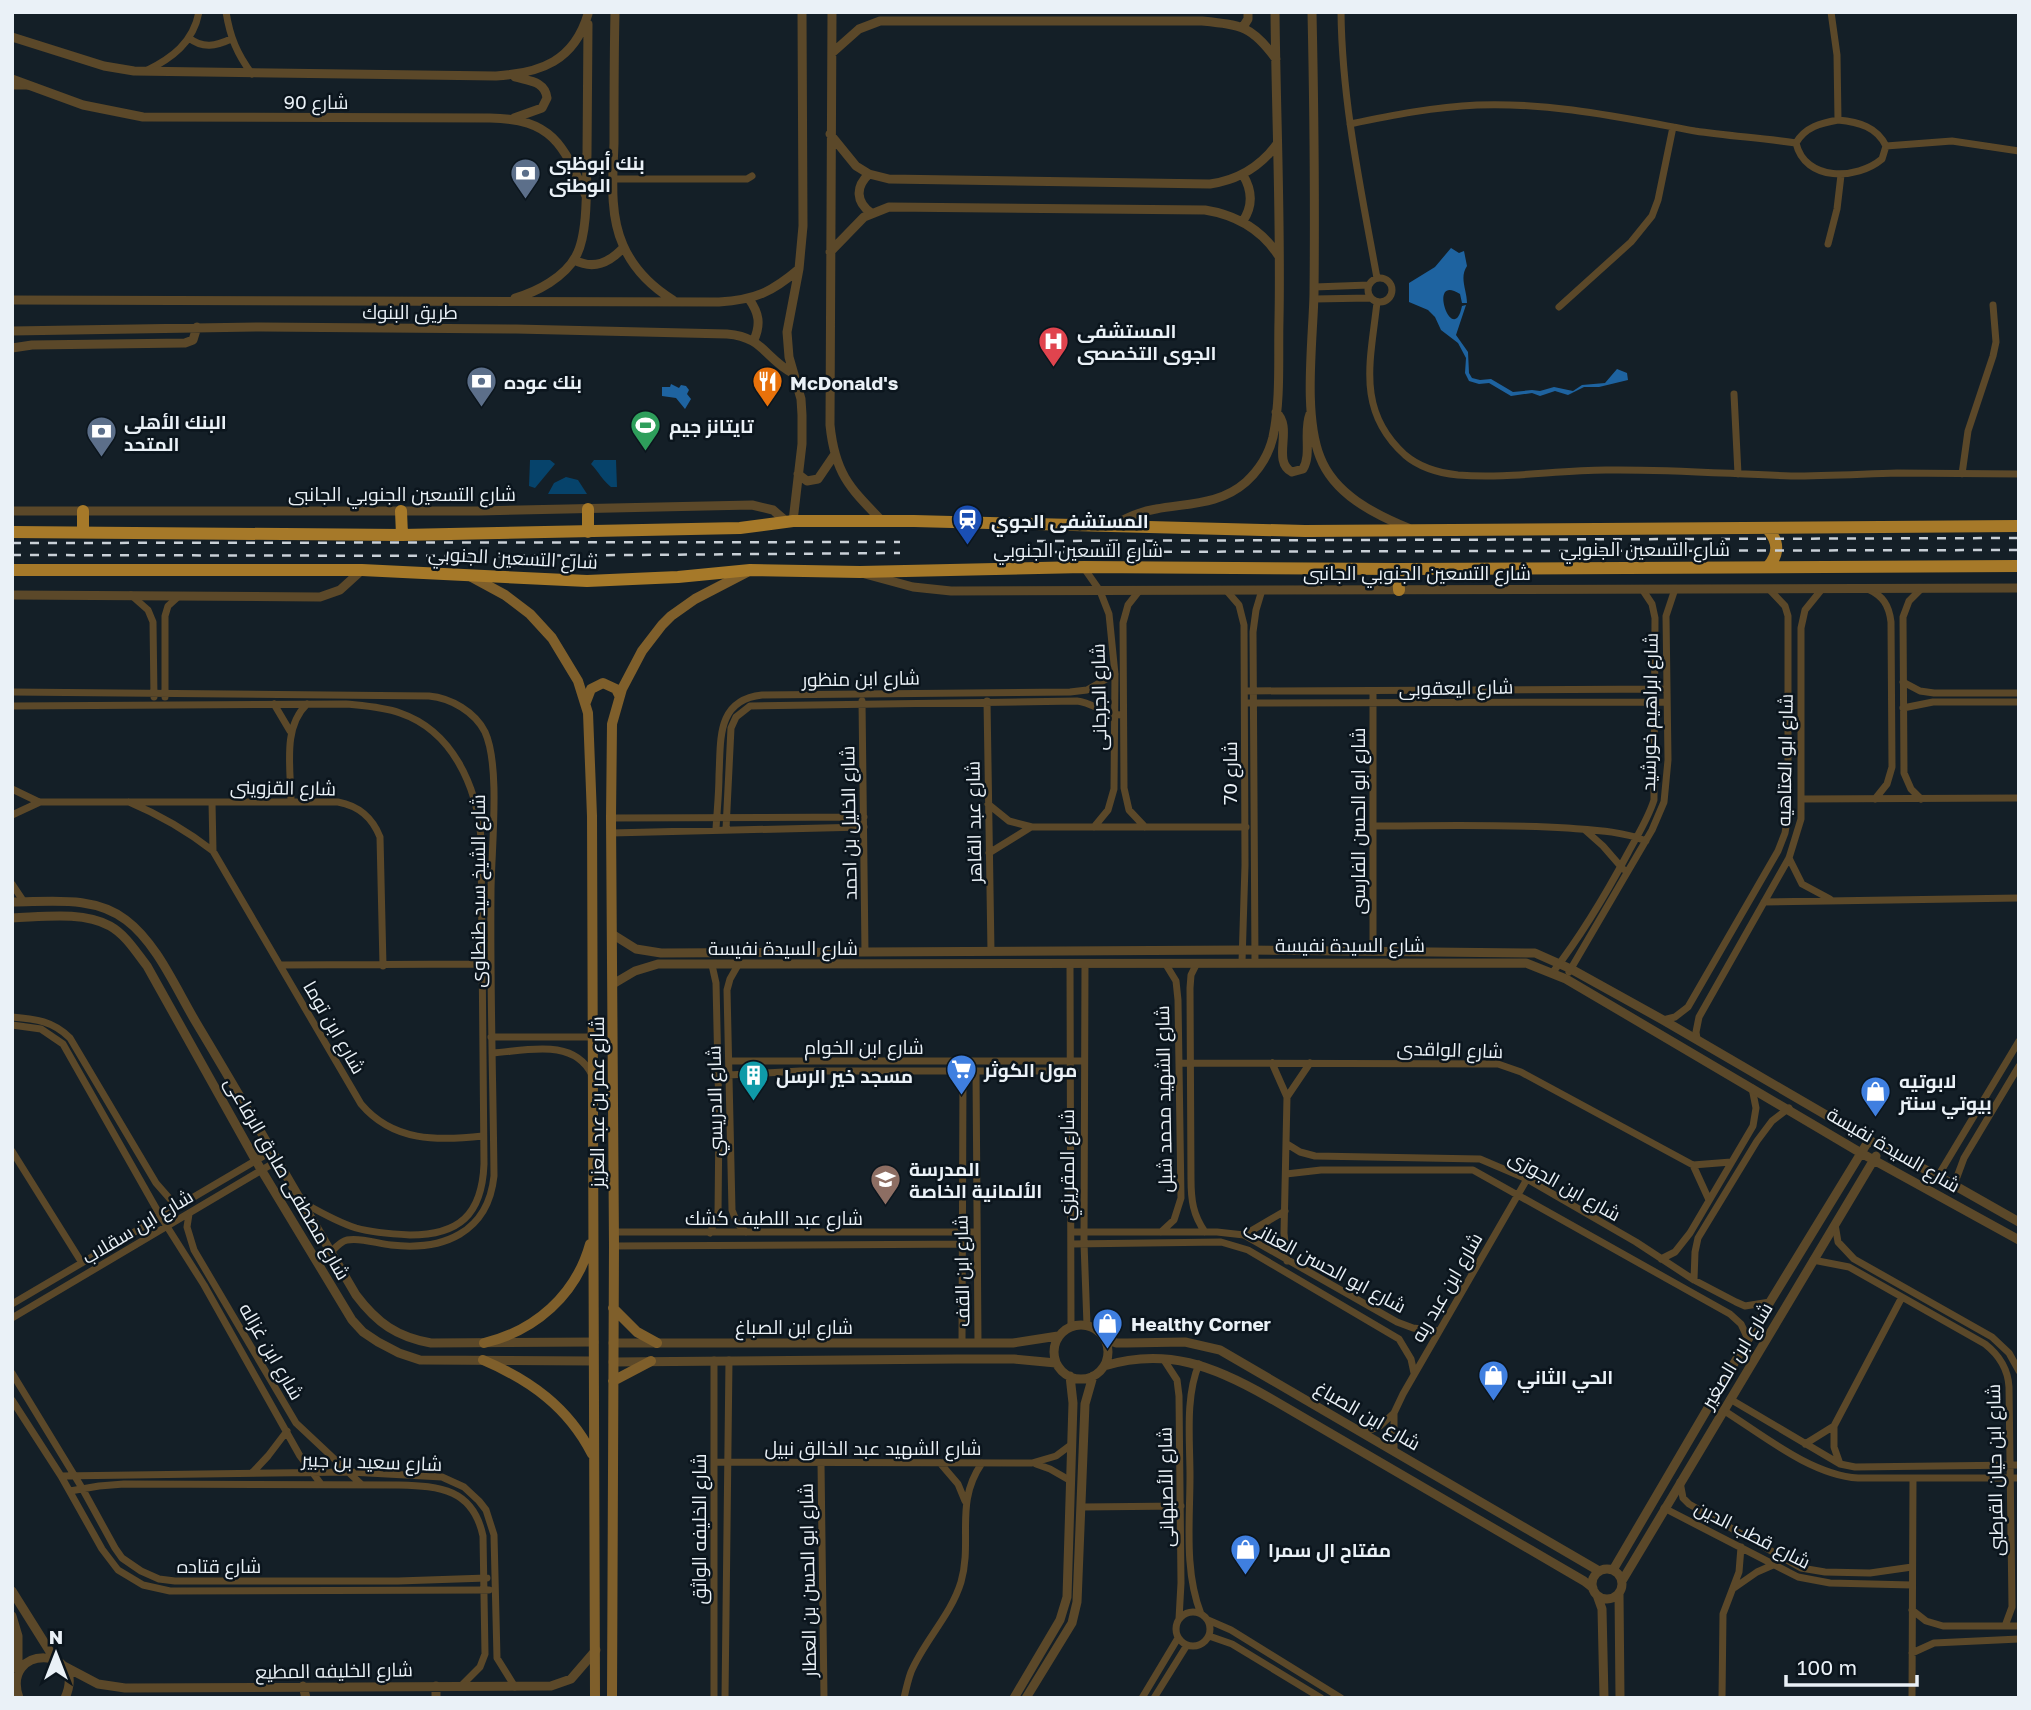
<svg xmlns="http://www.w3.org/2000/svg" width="2031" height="1710" viewBox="0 0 2031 1710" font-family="'Golos Text',Cairo,sans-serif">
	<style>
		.green { fill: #06436b }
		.water { fill: #1e63a0 }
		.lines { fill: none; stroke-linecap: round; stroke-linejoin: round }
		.minor { stroke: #5b4829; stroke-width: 7 }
		.tertiary { stroke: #5b4829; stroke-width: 9 }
		.secondary { stroke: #7f5f2b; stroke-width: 10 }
		.trunk { stroke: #a67929; stroke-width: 12 }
		.rail { stroke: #c9d0d7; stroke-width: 2.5; stroke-dasharray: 9 9; stroke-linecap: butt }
		.labels { text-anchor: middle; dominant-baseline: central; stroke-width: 5; stroke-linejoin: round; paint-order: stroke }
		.street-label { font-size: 19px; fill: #eaf1f7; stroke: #0b151d }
		.poi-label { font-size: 19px; font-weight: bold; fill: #eaf1f7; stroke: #0b151d; text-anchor: start }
	</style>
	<rect width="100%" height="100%" fill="#141f27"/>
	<path class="green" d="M530,460h20l5,4 -20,24 -6,-2z
		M594,460h22l1,27h-6c-8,-6 -13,-16 -20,-23z
		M566,477l12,3 9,14h-39l6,-11z"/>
	<path class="water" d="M1451,248l8,5 5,-2 3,15c-8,12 0,24 0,37h-5l-2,-9c-34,-22 -7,55 2,12l4,-1 -10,30 12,17 1,21 3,5 8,2 11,-1 22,13 19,-2 8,1 14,-4 19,4 9,-6 23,-2 12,-14 10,4 1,7 -29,7h-15l-16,8 -13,-4 -15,5 -8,-3 -21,3 -22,-13 -10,1 -10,-3 -4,-8 1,-15 -8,-15 -17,-13 -6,-13 -7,-7 -19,-8v-19l26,-16z
		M671,384l8,4 2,-3 5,1 3,4 -2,4 4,5 -6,10 -9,-11 -14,-2v-9h8z"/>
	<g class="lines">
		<path class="minor" d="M226,12c4,25 11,42 26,62
			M1341,12c1,90 20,178 36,266
			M1831,12l6,43 1,65
			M189,38c14,11 27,8 42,1
			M146,71c26,-13 47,-28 53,-59
			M12,86h17
			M1838,120c21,2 39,7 48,26l-4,13c-25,21 -77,23 -86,-16 9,-16 25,-20 42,-23z
			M1350,124c43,-9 84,-17 127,-19 73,-3 146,13 218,26 33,5 67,7 101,12
			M1886,146l66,-5 67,10
			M613,179h134l5,-3
			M1828,244l9,-35 4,-34
			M1368 290a12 12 0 1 1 24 0a12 12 0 1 1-24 0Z
			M1314,287l55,-2
			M1314,299l56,-1
			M1377,302c-6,57 -22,108 28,153 14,12 34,18 53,20 50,4 99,-5 148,-5 62,-1 124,4 185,6 36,0 71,-2 106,-3 41,0 81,1 122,1
			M1559,307l72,-65 21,-26 6,-16 15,-73
			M1734,394l4,80
			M1962,474l6,-43 25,-75 3,-14 -3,-37
			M1084,568l16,23 9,23 6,60 -1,115 -6,21 -14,17
			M1868,589c15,7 21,16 23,33l1,145 -5,17 -12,15
			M1226,590l13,15 5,20 1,240 -3,97
			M1139,591l-11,14 -5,18 1,165 5,22 16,17
			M131,595l17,15 5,12 1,75
			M1903,682l17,9 14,2h85
			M1245,691l422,-2
			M1373,691v259
			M12,692l417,4c22,2 46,16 56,36 16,35 6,120 6,160 -1,94 2,189 3,284 -6,57 -51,75 -103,69 -13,-1 -30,-8 -44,-5 -6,1 -12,8 -17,13
			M165,697v-81l3,-10 11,-10
			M862,701l3,251
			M987,701l4,250
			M1245,703l422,-1
			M274,704l16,27
			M12,706l334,-2c19,2 37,3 54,9 53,18 77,74 81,125l3,326c-2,51 -25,71 -74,71 -19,-1 -36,-2 -54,-7 -19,-6 -36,-16 -54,-26
			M1903,708l30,-6h86
			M12,789l27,13
			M1802,799l217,-1
			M1921,799l-10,-10 -7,-16 -1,-156 6,-16 13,-13
			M129,802c31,13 57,28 84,49l148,253c32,38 77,37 122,32
			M212,802l1,49
			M291,802c0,-33 -9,-74 16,-98
			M988,804l21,17 23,6h214
			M12,815l28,-13h298c21,4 34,15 42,35l3,129
			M611,818l253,-1
			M1373,826c65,0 130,-2 194,2 26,2 55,3 79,13
			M716,829c1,-18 3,-36 3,-54 2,-35 -3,-75 43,-80l308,-3 17,-2 28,-16
			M726,829l5,-101 5,-11 14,-11 327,-5c17,2 29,15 46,14
			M1585,830l18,16 20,23
			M611,833l253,-6
			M989,853l42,-26
			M1789,858l13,26 28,15
			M12,884l12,18
			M1764,902l255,-4
			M1255,962l-2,-330 3,-22 6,-20
			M1070,963l1,363
			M1085,963l-1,280 3,82
			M1197,963l-6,12 -1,13 1,191c0,21 2,36 14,53
			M280,965l201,-1
			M738,965l-8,14 -3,11 5,220 5,13 9,9
			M1553,972c28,-36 53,-78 75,-119 9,-17 20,-34 26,-53l1,-182 -3,-14 -10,-15
			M1569,972l83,-142 12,-28 4,-42 -2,-144 9,-27
			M12,1017c24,2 41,4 58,21l86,145 21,24
			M1663,1020l12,-3 13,-10 90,-156 7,-18 3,-18v-199l-3,-10 -16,-17
			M12,1025l29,4 22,15 98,173 43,68 96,171 21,28
			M491,1037h100
			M1697,1039l-1,-7 3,-15 90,-159 12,-39v-191l4,-18 17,-21
			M492,1053c33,-2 82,-16 100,22
			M729,1061h354
			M1180,1063l318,1 23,8 172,93 38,-3
			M1272,1063l15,34 -3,136 3,28
			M976,1072l2,271
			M729,1075l71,-4h275
			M1287,1097l23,-34
			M1287,1144l13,8 15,4 165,3 47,20 109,63 58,38 42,22 9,4 25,-4
			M12,1151l70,112
			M1693,1165l16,35
			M1286,1174l35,-4h152l257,144 11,10 7,15
			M1938,1176l81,-135
			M1954,1185l10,-27 55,-92
			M189,1214l-2,13 7,23 102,173 65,61
			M1835,1224l3,18 16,17 138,78 17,16 10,18
			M614,1232h362
			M1072,1232h145l27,3 153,87 16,6 25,3
			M1161,1232l13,-12 7,-22 -3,-198 -2,-19 -11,-18
			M710,1233l8,-19 1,-97 -3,-134 -4,-18
			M1244,1235l41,-24
			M1072,1244l149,-2 27,8 151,89 12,20 3,14
			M614,1246l362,-2
			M1661,1259l14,-7 15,-19 63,-107 3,-18 -4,-20
			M1813,1260l36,7 136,77c14,11 23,24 24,43l3,220 -7,19
			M1694,1280l1,-28 3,-14 59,-97 15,-20 17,-13
			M12,1304l260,-153
			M12,1318l265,-157
			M962,1343l1,-271
			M1164,1360l13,20 2,16 2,187 -2,36
			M1199,1364c-14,33 -9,76 -9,112 0,45 -6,95 11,138
			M12,1373l70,115 33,60 7,10 19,13 18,8 16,2h223l89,-3
			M1730,1399l110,65 15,3 164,-2
			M12,1400l49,76 41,73 16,21 25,15 27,6 319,-1
			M1723,1410c40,25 88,65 135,68h161
			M1834,1426v21l6,17
			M1363,1433l17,-7 14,-13
			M1805,1444l29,-18 68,-129
			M1394,1450v-37l9,-19 124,-215
			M714,1462l318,1 24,-7 16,-12
			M821,1463l3,235
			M940,1463l18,21 7,17
			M1036,1464l14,5 21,12
			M252,1473l16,-17 19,-25
			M61,1476l289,-4 92,5 22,10 15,14 7,9 8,25 3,123 18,29
			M1680,1482l3,16 6,6 112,64 24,4 45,1 42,-6
			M70,1491l29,-5 25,-2 275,1c41,1 74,4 84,51l2,118 -5,13 -19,19
			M1082,1507l99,-1
			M1664,1508l134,69 32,6 82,2
			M1734,1588l23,-16 16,-7
			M1912,1610l14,11 17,5h76
			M1176 1629a17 17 0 1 1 34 0a17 17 0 1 1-34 0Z
			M1208,1620l23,10 110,68
			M1209,1636l23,8 89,54
			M1912,1653l22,-10 85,-4
			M714,1698v-338
			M725,1698l4,-338
			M904,1698c2,-9 4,-18 7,-26 13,-31 40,-57 50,-90 12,-42 -7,-79 21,-119
			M1142,1698l36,-60
			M1154,1698l33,-53
			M1722,1698l1,-84 16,-42 2,-25
			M1912,1698l1,-220"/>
		<path class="tertiary" d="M615,12c-1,44 -1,87 -1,131 -1,32 -5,71 9,102 10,23 29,42 50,55
			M832,12l-2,413c5,49 20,63 52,96
			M1312,12c2,94 3,188 2,282 -1,46 -11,120 6,163 14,37 54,57 88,71
			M1243,27l5,-8v-7
			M12,37l92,29 30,5 362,5c45,-3 78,-15 92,-62
			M832,53l27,-24 21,-8h322c40,4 50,5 74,38
			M12,79l71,26 60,12 347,1c62,1 73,26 96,78
			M514,118l28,-10 5,-10c-2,-17 -18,-17 -32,-21
			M830,134l26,32 13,8 20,5 321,5c28,-4 50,-17 67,-40
			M869,174c-14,13 -13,28 2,39
			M1243,175c9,15 10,31 0,46
			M830,252l34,-35 25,-10 316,3c31,5 56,19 73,45
			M574,260c20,10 35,3 50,-13
			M515,298c22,-6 50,-21 61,-42 13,-23 10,-76 11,-102 0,-43 1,-86 1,-130
			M749,299c10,14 12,25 5,41
			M12,300l707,2c36,-2 53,-10 80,-33
			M12,331l249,-4 255,2 211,5c37,3 37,24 67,40
			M12,348l20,-3 153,-2 8,-3 4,-13
			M1276,412c18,16 -5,49 16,60l11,-3c9,-15 0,-37 7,-55
			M798,474l9,7 11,-2 17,-25
			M12,511h467l273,-6 21,5 14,12
			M793,521l9,-77v-29l-1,-16 -12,-42 -2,-25 12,-63 4,-43 -1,-214
			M1112,526c14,-8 29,-15 44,-17 32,-6 64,-4 90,-27 13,-12 23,-28 27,-45 8,-38 5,-79 6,-117 2,-102 -3,-205 -4,-308
			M865,574l48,13 38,4 1068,-3
			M12,595l308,2 20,-7 22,-20
			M12,902c38,0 82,-7 114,18 31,23 51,71 71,104 54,90 106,181 159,271 21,28 41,42 75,48l163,-1
			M12,918c31,-1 70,-7 98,8 16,9 26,26 37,40l109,195 96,159 11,12 15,10 21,11 21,7 173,1
			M612,934l24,15 25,4 582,-3 292,3 36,16 92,51 218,127 57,29 81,46
			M613,984l22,-13 23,-7 868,-1 40,16 295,174 158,87
			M1054 1352a27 27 0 1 1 54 0a27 27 0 1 1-54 0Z
			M1104,1337l12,6h11l58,-1 35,8 379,221
			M613,1343h400l45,-7
			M613,1362l344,-3h57l42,4
			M1104,1366c62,-19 110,0 164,31l316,184 9,7
			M1592 1584a15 15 0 1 1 30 0a15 15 0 1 1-30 0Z
			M1613,1570l157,-268 99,-162
			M1622,1581l254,-425
			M12,1591l42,67
			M1619,1593l1,105
			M1597,1595l5,14 2,89
			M12,1616l6,20v34
			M62,1665l36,19 27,4 426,-2 20,-7 25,-29
			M303,1686l3,12
			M436,1686v12
			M19,1698c-19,-54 70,-53 46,0
			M1014,1698l46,-78 7,-23 6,-194 -3,-27
			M1026,1698l46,-75 5,-21 8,-198 8,-28"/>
		<path class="secondary" d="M470,576l35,19 25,19 22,24 26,43 10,32 4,103 3,882
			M586,702l5,-13 12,-6 13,6 3,6
			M613,1308l24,24 20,11
			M484,1343c51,-12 92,-48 106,-99
			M483,1360c47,20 85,47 109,94
			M613,1381l38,-20
			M612,1698l2,-452 -3,-428 1,-94 10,-35 20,-38 20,-26 9,-9 24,-17 52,-27"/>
		<path class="trunk" d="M588,509v23
			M401,511l1,24
			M1768,529c11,13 11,25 0,38
			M12,532l390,3 338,-7 53,-7h121l391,10 714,-5
			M83,532v-21
			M1398,569l1,21
			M12,570h350l225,11 91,-4 72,-7 110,2 224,-5 314,2 621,-3"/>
		<path class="rail" d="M1037,541l982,-3
			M12,543l888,-1
			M1037,552l982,-2
			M12,555l485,1 403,-3"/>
	</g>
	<defs>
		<symbol id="bank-pin" viewBox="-11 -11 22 30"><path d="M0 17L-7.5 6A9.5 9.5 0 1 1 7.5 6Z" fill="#5c6f8a" stroke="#0b151d"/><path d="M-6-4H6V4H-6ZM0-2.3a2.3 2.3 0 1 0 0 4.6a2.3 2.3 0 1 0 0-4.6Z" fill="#fff"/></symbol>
		<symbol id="hospital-pin" viewBox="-11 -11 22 30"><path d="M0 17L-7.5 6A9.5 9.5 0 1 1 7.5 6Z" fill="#e0444e" stroke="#0b151d"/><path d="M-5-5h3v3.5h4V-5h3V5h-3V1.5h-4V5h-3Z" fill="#fff"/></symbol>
		<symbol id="restaurant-pin" viewBox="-11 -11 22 30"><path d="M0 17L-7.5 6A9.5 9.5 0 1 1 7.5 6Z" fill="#e8710a" stroke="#0b151d"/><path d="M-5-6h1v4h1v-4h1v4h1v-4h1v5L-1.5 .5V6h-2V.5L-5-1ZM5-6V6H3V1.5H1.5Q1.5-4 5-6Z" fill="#fff"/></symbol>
		<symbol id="stadium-pin" viewBox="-11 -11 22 30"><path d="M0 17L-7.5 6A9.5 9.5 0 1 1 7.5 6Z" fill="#2e9e5b" stroke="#0b151d"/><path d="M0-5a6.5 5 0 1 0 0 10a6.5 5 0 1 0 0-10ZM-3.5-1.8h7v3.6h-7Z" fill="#fff"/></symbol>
		<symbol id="station-pin" viewBox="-11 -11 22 30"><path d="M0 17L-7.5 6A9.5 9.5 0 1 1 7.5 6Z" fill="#1a4fb4" stroke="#0b151d"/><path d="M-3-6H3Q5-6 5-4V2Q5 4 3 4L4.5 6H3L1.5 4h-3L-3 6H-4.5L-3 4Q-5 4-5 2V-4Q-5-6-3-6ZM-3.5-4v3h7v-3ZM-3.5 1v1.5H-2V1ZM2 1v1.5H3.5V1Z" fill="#fff"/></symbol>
		<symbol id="supermarket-pin" viewBox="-11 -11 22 30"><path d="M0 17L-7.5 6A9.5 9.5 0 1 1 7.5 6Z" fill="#3f7fe0" stroke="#0b151d"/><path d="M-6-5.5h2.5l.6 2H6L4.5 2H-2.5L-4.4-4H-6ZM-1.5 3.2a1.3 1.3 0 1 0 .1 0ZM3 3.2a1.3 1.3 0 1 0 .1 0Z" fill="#fff"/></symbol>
		<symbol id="building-pin" viewBox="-11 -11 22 30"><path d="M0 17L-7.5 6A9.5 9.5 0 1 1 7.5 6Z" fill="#0f9aa8" stroke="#0b151d"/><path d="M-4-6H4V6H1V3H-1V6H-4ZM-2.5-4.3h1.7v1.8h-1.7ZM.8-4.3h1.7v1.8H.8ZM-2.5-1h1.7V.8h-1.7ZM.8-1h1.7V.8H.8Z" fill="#fff"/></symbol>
		<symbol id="shop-pin" viewBox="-11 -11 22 30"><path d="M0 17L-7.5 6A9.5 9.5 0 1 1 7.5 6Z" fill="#3f7fe0" stroke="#0b151d"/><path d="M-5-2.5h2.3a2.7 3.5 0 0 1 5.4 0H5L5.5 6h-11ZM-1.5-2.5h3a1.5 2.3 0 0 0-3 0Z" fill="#fff"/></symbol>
		<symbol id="school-pin" viewBox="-11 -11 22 30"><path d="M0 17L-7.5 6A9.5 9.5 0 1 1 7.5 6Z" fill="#8d6e63" stroke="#0b151d"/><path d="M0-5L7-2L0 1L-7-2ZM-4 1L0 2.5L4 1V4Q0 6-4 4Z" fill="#fff"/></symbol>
	</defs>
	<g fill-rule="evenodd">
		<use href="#bank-pin" x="508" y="156" width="35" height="47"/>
		<use href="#hospital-pin" x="1036" y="324" width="35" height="47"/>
		<use href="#bank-pin" x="464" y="364" width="35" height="47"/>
		<use href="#restaurant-pin" x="750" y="364" width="35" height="47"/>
		<use href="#stadium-pin" x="628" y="408" width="35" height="47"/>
		<use href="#bank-pin" x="84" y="414" width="35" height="47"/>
		<use href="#station-pin" x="950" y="502" width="35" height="47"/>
		<use href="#supermarket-pin" x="944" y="1052" width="35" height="47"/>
		<use href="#building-pin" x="736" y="1058" width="35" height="47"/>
		<use href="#shop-pin" x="1858" y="1074" width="35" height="47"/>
		<use href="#school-pin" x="868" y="1162" width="35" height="47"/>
		<use href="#shop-pin" x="1090" y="1306" width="35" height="47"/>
		<use href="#shop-pin" x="1476" y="1358" width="35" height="47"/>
		<use href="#shop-pin" x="1228" y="1532" width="35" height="47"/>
	</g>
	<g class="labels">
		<g class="street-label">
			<text x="316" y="101">شارع 90</text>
			<text x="410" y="311">طريق البنوك</text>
			<text x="402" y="493">شارع التسعين الجنوبي الجانبى</text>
			<text x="1645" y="548">شارع التسعين الجنوبي</text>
			<text x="1078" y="549">شارع التسعين الجنوبي</text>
			<text transform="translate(513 557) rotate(3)">شارع التسعين الجنوبي</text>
			<text x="1417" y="572">شارع التسعين الجنوبي الجانبى</text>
			<text transform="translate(861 678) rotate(-1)">شارع ابن منظور</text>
			<text transform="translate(1456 687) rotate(-1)">شارع اليعقوبى</text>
			<text transform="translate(1098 697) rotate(-91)">شارع الجرجانى</text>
			<text transform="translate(1649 712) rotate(-89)">شارع ابراهيم خورشيد</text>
			<text transform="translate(1784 760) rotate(-89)">شارع ابو العتاهيه</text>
			<text transform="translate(1229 773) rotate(-90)">شارع 70</text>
			<text transform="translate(283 787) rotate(1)">شارع القزوينى</text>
			<text transform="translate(1357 821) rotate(-90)">شارع ابو الحسن الفارسى</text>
			<text transform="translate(973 822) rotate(-91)">شارع عبد القاهر</text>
			<text transform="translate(848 823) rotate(-91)">شارع الخليل بن احمد</text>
			<text transform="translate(477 891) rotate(-90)">شارع الشيخ سيد طنطاوى</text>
			<text x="1350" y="944">شارع السيدة نفيسة</text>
			<text x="783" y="947">شارع السيدة نفيسة</text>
			<text transform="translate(335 1027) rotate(60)">شارع ابن توما</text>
			<text x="864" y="1046">شارع ابن الخوام</text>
			<text transform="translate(1450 1049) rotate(2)">شارع الواقدى</text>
			<text transform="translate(1163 1099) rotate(-91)">شارع الشهيد محمد شبل</text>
			<text transform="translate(714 1101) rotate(-91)">شارع الادريسي</text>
			<text transform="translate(596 1102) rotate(-90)">شارع عمر بن عبد العزيز</text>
			<text transform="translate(1894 1149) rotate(30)">شارع السيدة نفيسة</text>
			<text transform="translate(1066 1165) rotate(-90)">شارع المقريزي</text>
			<text transform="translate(288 1178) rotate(60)">شارع مصطفى صادق الرفاعى</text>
			<text transform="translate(1565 1185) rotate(29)">شارع ابن الجوزى</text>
			<text x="774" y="1217">شارع عبد اللطيف كشك</text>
			<text transform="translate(137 1226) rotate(-31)">شارع ابن سقلاب</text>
			<text transform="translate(1326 1265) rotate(28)">شارع ابو الحسن العنانى</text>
			<text transform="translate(961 1271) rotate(-91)">شارع ابن القف</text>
			<text transform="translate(1446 1287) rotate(-60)">شارع ابن عبد ربه</text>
			<text x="794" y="1326">شارع ابن الصباغ</text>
			<text transform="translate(272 1351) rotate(60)">شارع ابن غزاله</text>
			<text transform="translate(1736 1355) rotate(-59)">شارع ابن الصغير</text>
			<text transform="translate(1368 1415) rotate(30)">شارع ابن الصباغ</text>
			<text x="873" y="1447">شارع الشهيد عبد الخالق نبيل</text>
			<text transform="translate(372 1461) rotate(2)">شارع سعيد بن جبير</text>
			<text transform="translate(1994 1470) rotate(-91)">شارع ابن حيان القرطبى</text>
			<text transform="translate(1165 1487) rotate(-91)">شارع الأصبهانى</text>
			<text transform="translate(698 1529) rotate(-90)">شارع الخليفه الواثق</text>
			<text transform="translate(1753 1534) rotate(27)">شارع قطب الدين</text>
			<text x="219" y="1565">شارع قتاده</text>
			<text transform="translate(807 1580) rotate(-91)">شارع ابو الحسن بن العطار</text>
			<text transform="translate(334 1670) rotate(-1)">شارع الخليفه المطيع</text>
		</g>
		<g class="poi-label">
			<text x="549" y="162">بنك أبوظبى<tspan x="549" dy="22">الوطنى</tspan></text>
			<text x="1077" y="330">المستشفى<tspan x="1077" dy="22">الجوى التخصصى</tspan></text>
			<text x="504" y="381">بنك عوده</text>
			<text x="790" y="382">McDonald's</text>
			<text x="124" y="421">البنك الأهلى<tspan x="124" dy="22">المتحد</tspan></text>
			<text x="669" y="425">تايتانز جيم</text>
			<text x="991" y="520">المستشفى الجوي</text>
			<text x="984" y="1069">مول الكوثر</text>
			<text x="776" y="1075">مسجد خير الرسل</text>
			<text x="1899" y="1080">لابوتيه<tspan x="1899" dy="22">بيوتي سنتر</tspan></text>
			<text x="909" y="1168">المدرسة<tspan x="909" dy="22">الألمانية الخاصة</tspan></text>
			<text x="1131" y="1323">Healthy Corner</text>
			<text x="1517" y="1376">الحي الثاني</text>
			<text x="1268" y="1549">مفتاح ال سمرا</text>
		</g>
	</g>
	<rect width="2031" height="1710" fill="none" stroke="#eaf1f7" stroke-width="28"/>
	<g transform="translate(56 1654)" stroke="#0b151d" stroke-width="5" paint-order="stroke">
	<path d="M0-5L12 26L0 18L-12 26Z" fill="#eaf1f7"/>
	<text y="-10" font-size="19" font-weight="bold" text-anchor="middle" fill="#eaf1f7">N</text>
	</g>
	<path d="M1786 1675v10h131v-10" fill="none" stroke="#eaf1f7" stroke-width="3.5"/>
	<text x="1797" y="1675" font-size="21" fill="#eaf1f7" stroke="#0b151d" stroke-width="5" paint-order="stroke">100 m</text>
</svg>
